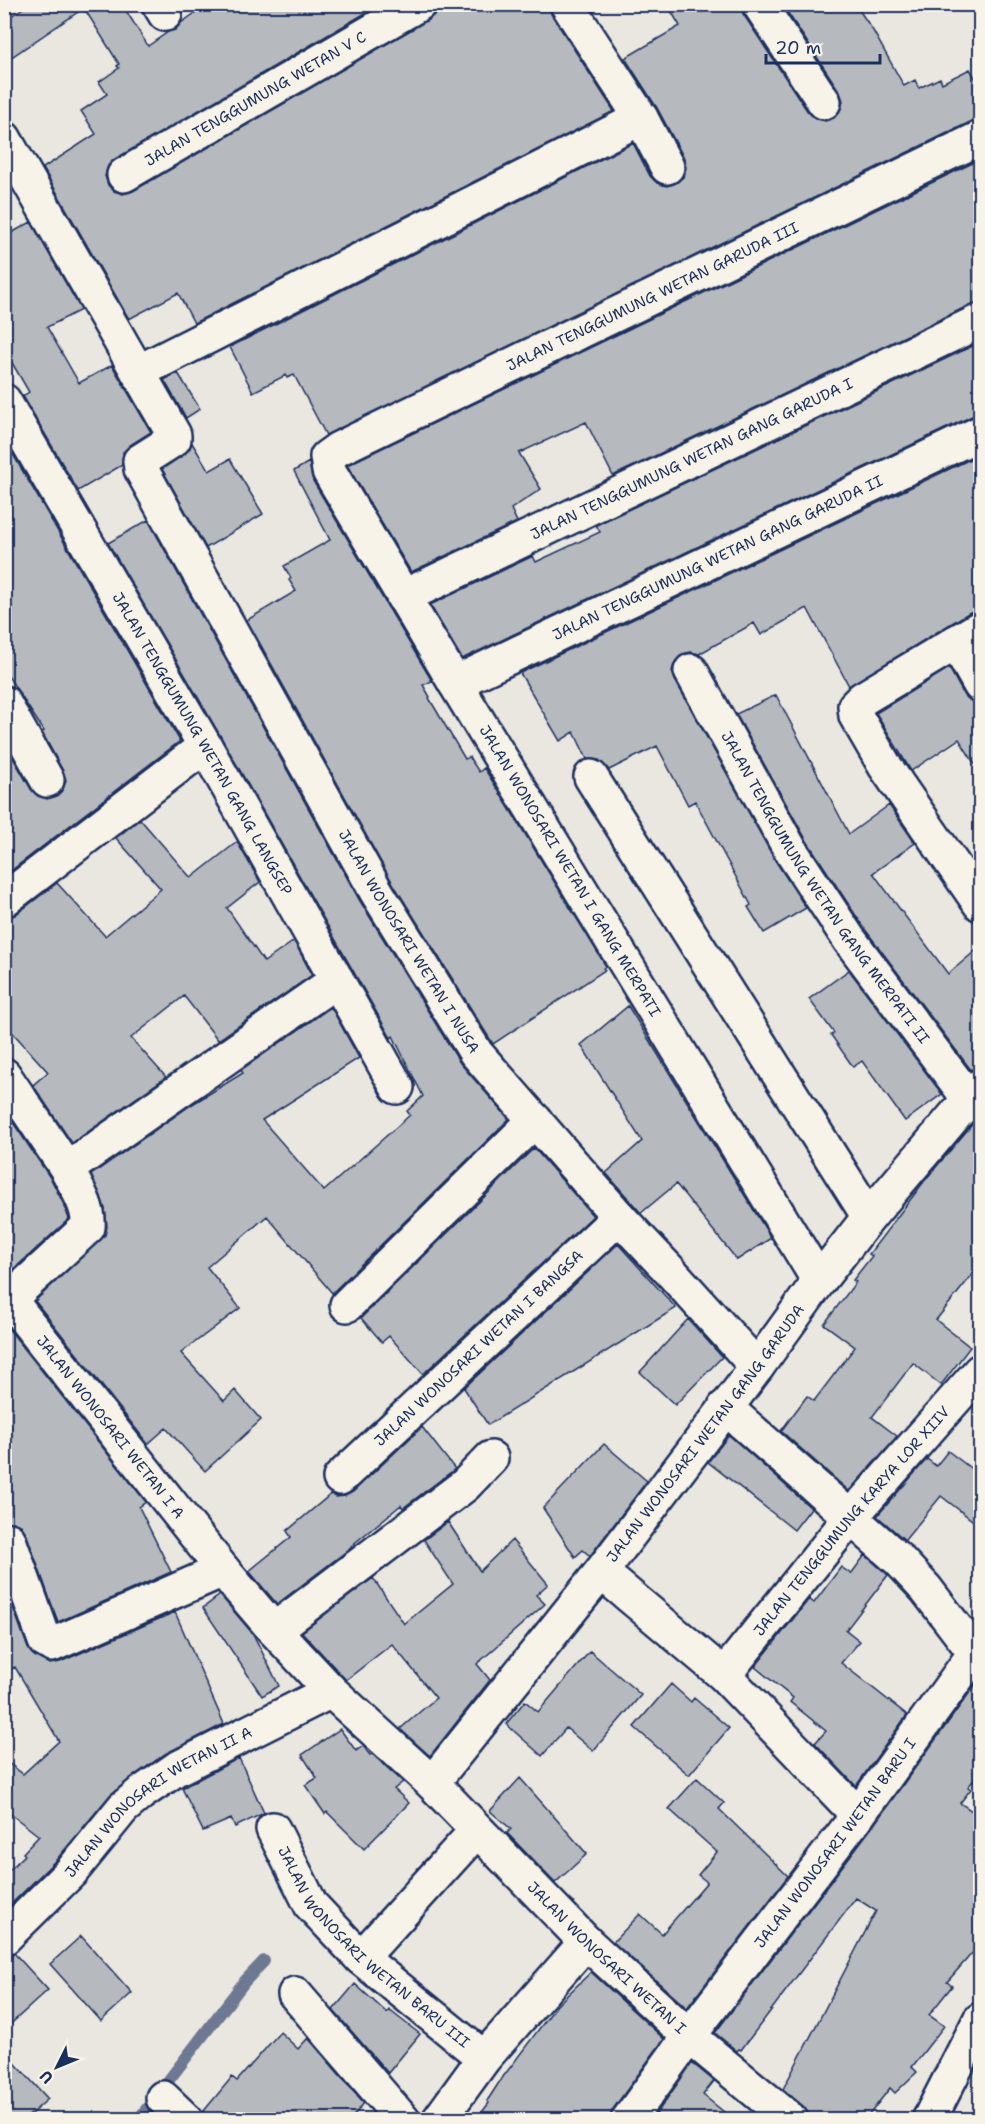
<svg xmlns="http://www.w3.org/2000/svg" width="985" height="2124" viewBox="0 0 985 2124" font-family="'Shantell Sans',sans-serif">
	<style>
		.lines { fill: none; stroke-linecap: round; stroke-linejoin: round }
		.stream { stroke: #6d7892; stroke-width: 12 }
		.building { fill: #b6babf; stroke: #1b2f5e; stroke-width: 1.5 }
		.minor-casing { stroke: #1b2f5e; stroke-width: 38 }
		.minor { stroke: #f7f3e8; stroke-width: 33 }
		.labels { text-anchor: middle; dominant-baseline: central; stroke-width: 5; stroke-linejoin: round; paint-order: stroke }
		.street-label { font-size: 15px; fill: #1b2f5e; stroke: #f7f3e8 }
	</style>
	<rect width="100%" height="100%" fill="#eae7e0"/>
	<filter id="ink" filterUnits="userSpaceOnUse"><feTurbulence type="fractalNoise" baseFrequency=".0167" numOctaves="2"/><feDisplacementMap in="SourceGraphic" scale="12" xChannelSelector="R" yChannelSelector="G"/><feConvolveMatrix kernelMatrix="1 2 1 2 8 2 1 2 1" color-interpolation-filters="sRGB"/></filter>
	<g filter="url(#ink)">
		<g class="lines">
			<path class="stream" d="M138,2120l107,-139 19,-20"/>
		</g>
		<path class="building" d="M29,4h93l26,42 20,-14 7,-2 6,-7 27,-19h173l-266,155 -7,7 -3,10 3,9 6,6 9,3 10,-3 295,-171 7,-6 3,-10h110l3,10 63,97 -420,212 -16,-30 -49,26 -86,-151 53,-34 -15,-23 26,-17 -8,-12 20,-14 -2,-2 2,-2 -35,-56 -80,54v-41z
			M667,4h73l3,10 65,98 7,6 10,3 9,-3 6,-7 3,-10 -3,-9 -58,-88h73l17,25 32,57 11,-6 4,8 21,-10 2,5 28,-14 11,19v31l-9,2 -646,314 -32,-60 -7,3 -1,-3 -33,17 -23,-45 403,-204 17,33 7,7 10,3 9,-3 7,-6 3,-9 -2,-10 -27,-50 -32,-50 55,-32z
			M981,159v143l-9,2 -359,172 -27,-54 -67,31 22,36 -30,20 6,13 -106,50 -64,-107z
			M31,222l50,88 -34,17 32,56 33,-18 39,67 -21,13 -7,7 -1,13 -44,26 -55,-95 6,-4 -25,-43v-112z
			M981,342v72l-9,2 -510,243 -32,-54 103,-49 3,6 64,-30 -4,-7z
			M178,373l22,36 -14,9 -22,-38z
			M4,439l176,302 -176,135v-123l5,-2 22,38 7,7 9,3 10,-3 6,-7 3,-9 -3,-9 -21,-39 2,-1 -40,-61z
			M192,443l17,28 21,-12 33,55 -57,34 -44,-79 23,-15z
			M981,454v155l-11,3 -121,74 -42,-78 -46,27 -7,-12 -55,31 -8,-2 -9,2 -7,8 -3,9 3,9 100,180 31,48 -42,25 -16,-26 3,-2 -56,-104 -7,4 -31,-59 -48,24 -10,-10 -12,-1 -13,-27 -14,9 -40,-68z
			M309,462l4,19 119,200 -9,4 7,12 -1,1 36,61 4,-2 10,15 5,-4 14,22 108,176 -3,2 2,2 -112,74 -101,-162 -145,-262 49,-29 -7,-11 2,-2 -7,-12 46,-26 -36,-69z
			M148,520l212,381 100,162 49,56 -177,174 -65,-77 -60,51 33,41 -59,45 43,48 11,-11 26,30 -56,51 -39,-43 -18,16 -113,-143 70,-66 2,-8 -2,-18 -14,-34 100,-70 52,-32 -2,-3 90,-63 28,51 -97,62 62,71 86,-76 -3,-4 16,-15 -30,-60 -2,2 -170,-301 -113,-194z
			M949,668l15,27 7,6 10,3v70l-22,-35 -48,32 -35,-58z
			M776,695l73,139 40,-29 26,38 -42,30 75,101 33,-28v120l-4,2 -6,2 -107,-142 -57,-87 -71,-127z
			M140,819l51,59 46,-36 23,40 -33,26 37,54 30,-21 18,34 -94,65 -34,-44 -53,42 35,39 -94,66 -39,-58 15,-13 -44,-49v-105l11,-3 42,-32 48,53 56,-47 -45,-51z
			M849,970l93,124 -37,27 -43,-60 -9,6 -22,-32 3,-2 -25,-34z
			M628,1006l143,232 -34,22 -61,-76 -35,29 -35,-40 36,-32 -61,-96z
			M4,1109l47,70 13,26 5,14 -65,59z
			M981,1114v150l-45,56 34,27 -29,38 -28,-22 -41,54 25,19 -48,55 -68,-60 26,-35 7,5 41,-54 -31,-23 32,-42 -3,-2 19,-24 -3,-2 57,-75z
			M534,1148l59,68 -170,158 -34,-38 -7,6 -21,-24z
			M618,1244l58,64 -188,117 -24,-37z
			M688,1319l34,38 -47,48 -35,-33z
			M4,1323l142,179 -7,5 32,65 -113,50 -32,-89 -5,-8 -8,-3h-9z
			M422,1427l33,42 -52,39 -2,-3 -50,41 1,1 -75,57 -28,-33 42,-34 -4,-6 44,-37 5,3 9,-1 8,-4z
			M729,1435l82,73 -17,22 -86,-68z
			M604,1444l43,37 -57,75 -7,-6 -8,7 -32,-49z
			M948,1451l33,25v51l-40,-31 -36,44 -28,-24 50,-57 9,7z
			M448,1522l32,49 32,-31 36,44 -12,11 9,9 -68,60 13,16 -60,76 -30,-27 36,-31 -44,-54 -46,36 -44,-48 71,-54 31,46 49,-40 -29,-44z
			M865,1555l23,20 -42,55 14,11 -19,22 66,52 -51,71 -41,-43 11,-12 -36,-29 3,-4 -38,-31 54,-68 5,4 27,-36 10,7z
			M4,1583l24,65 8,9 14,7 10,-2 115,-50 49,112 -59,30 -54,40 -54,65 -53,52v-36l21,-20 -2,-2 16,-17 -35,-27v-49l19,14 36,-33 -44,-74 -11,6z
			M220,1595l33,39 26,52 -17,10 -59,-88z
			M590,1651l51,44 -48,56 -27,-23 -24,28 -36,-32 19,-23 13,11z
			M981,1677v94l-13,16 3,2 -11,14 21,14v126l-34,39 5,4 -23,29 15,11 -32,41 5,5 -22,21 -5,-5 -25,32h-56l-1,-7 -5,-7 -20,-17 93,-178 -20,-13 -115,152 -2,-1 -2,2 -22,-18 158,-207z
			M671,1684l20,18 3,-4 35,30 -40,47 -55,-48z
			M340,1729l16,22 7,-5 7,9 2,-1 31,28 -9,7 15,14 -45,46 -37,-37 -2,2 -20,-29 12,-7 -15,-23z
			M239,1758l25,55 -29,14 -4,-8 -28,12 -21,-43z
			M520,1778l67,76 -32,29 -48,-50 4,-4 -21,-18z
			M697,1778l27,25 -5,6 69,67 -101,132 -74,-66 27,-28 22,20 45,-52 -9,-7 19,-23 -48,-43z
			M81,1936l51,57 -31,28 -51,-57z
			M14,1953l34,37 -44,40v-74z
			M591,1972l73,67 -51,70 -3,11h-134l13,-17 -2,-2 13,-20 57,-76z
			M355,1984l32,29 2,-3 31,24 -32,39 -55,-63z
			M280,2032l18,17 10,-11 56,65 -14,17h-146l-1,-8 29,-35 5,4z
			M4,2051l44,48 -24,21h-20z
			M692,2063l22,18 -11,14 31,25h-82z"/>
		<g class="lines">
			<defs>
				<g id="minor">
					<path d="M159,4l6,10"/>
					<path d="M567,4l74,114 26,49"/>
					<path d="M759,4l65,98"/>
					<path id="s1" d="M4,138l170,297v4l-4,3 -30,19 1,8 235,422 100,162 143,164 53,56 85,94"/>
					<path id="s2" d="M124,175l295,-171"/>
					<path d="M138,372l503,-254"/>
					<path id="s3" d="M4,401l201,345 192,341"/>
					<path id="s4" d="M403,597l577,-276"/>
					<path d="M980,628l-118,71 -7,7 1,10 29,50 95,138"/>
					<path d="M956,642l24,43"/>
					<path id="s5" d="M691,671l100,180 58,88 120,160"/>
					<path id="s6" d="M455,683l525,-250"/>
					<path d="M4,703l43,77"/>
					<path d="M591,777l278,440"/>
					<path d="M4,900l201,-154"/>
					<path d="M4,1075l63,94"/>
					<path id="s7" d="M819,1281l-364,-598 -126,-212 -2,-14 11,-8 642,-311"/>
					<path id="s8" d="M10,1300l213,270 51,60 57,61 101,92 154,159 103,94 102,84"/>
					<path d="M4,1304l84,-77c2,-20 -12,-40 -21,-58l270,-189"/>
					<path d="M347,1305l188,-185"/>
					<path d="M725,1407l174,153 27,29 49,64 5,4"/>
					<path id="s9" d="M340,1478l279,-261"/>
					<path d="M9,1540l36,101 7,4 171,-75"/>
					<path d="M601,1572l123,103 134,140"/>
					<path d="M274,1630l191,-145 26,-27"/>
					<path id="s10" d="M724,1675l126,-157 130,-147"/>
					<path id="s11" d="M432,1783l169,-211 156,-205 62,-86 50,-64 111,-131"/>
					<path id="s12" d="M273,1829l38,76 50,53 123,100"/>
					<path id="s13" d="M4,1938l67,-66 52,-64 18,-15 35,-24 155,-78"/>
					<path d="M361,1958l116,-128"/>
					<path d="M295,1994l108,126"/>
					<path d="M163,2098l23,22"/>
					<path d="M439,2120l45,-62 102,-116"/>
					<path id="s14" d="M628,2120l61,-84 169,-221 122,-169"/>
					<path d="M929,2120l51,-100"/>
				</g>
			</defs>
			<use href="#minor" class="minor-casing"/>
			<use href="#minor" class="minor"/>
		</g>
	</g>
	<g class="labels">
		<g class="street-label">
			<text stroke="none"><textPath href="#s2" startOffset="152">JALAN TENGGUMUNG WETAN V C</textPath></text>
			<text stroke="none"><textPath href="#s7" startOffset="1324">JALAN TENGGUMUNG WETAN GARUDA III</textPath></text>
			<text stroke="none"><textPath href="#s4" startOffset="320">JALAN TENGGUMUNG WETAN GANG GARUDA I</textPath></text>
			<text stroke="none"><textPath href="#s6" startOffset="291">JALAN TENGGUMUNG WETAN GANG GARUDA II</textPath></text>
			<text stroke="none"><textPath href="#s3" startOffset="396">JALAN TENGGUMUNG WETAN GANG LANGSEP</textPath></text>
			<text transform="translate(570 871) rotate(59)">JALAN WONOSARI WETAN I GANG MERPATI</text>
			<text stroke="none"><textPath href="#s5" startOffset="255">JALAN TENGGUMUNG WETAN GANG MERPATI II</textPath></text>
			<text stroke="none"><textPath href="#s1" startOffset="938">JALAN WONOSARI WETAN I NUSA</textPath></text>
			<text stroke="none"><textPath href="#s9" startOffset="190">JALAN WONOSARI WETAN I BANGSA</textPath></text>
			<text stroke="none"><textPath href="#s8" startOffset="162">JALAN WONOSARI WETAN I A</textPath></text>
			<text stroke="none"><textPath href="#s11" startOffset="444">JALAN WONOSARI WETAN GANG GARUDA</textPath></text>
			<text stroke="none"><textPath href="#s10" startOffset="200">JALAN TENGGUMUNG KARYA LOR XIIV</textPath></text>
			<text stroke="none"><textPath href="#s13" startOffset="208">JALAN WONOSARI WETAN II A</textPath></text>
			<text stroke="none"><textPath href="#s14" startOffset="346">JALAN WONOSARI WETAN BARU I</textPath></text>
			<text stroke="none"><textPath href="#s12" startOffset="158">JALAN WONOSARI WETAN BARU III</textPath></text>
			<text stroke="none"><textPath href="#s8" startOffset="890">JALAN WONOSARI WETAN I</textPath></text>
		</g>
	</g>
	<rect width="985" height="2124" fill="none" stroke="#f7f3e8" stroke-width="24"/>
	<rect x="12" y="12" width="961" height="2100" fill="none" stroke="#1b2f5e" stroke-width="2" filter="url(#ink)"/>
	<g transform="translate(57 2067) rotate(227)" stroke="#f7f3e8" stroke-width="4.5" paint-order="stroke">
	<path d="M0-4.5L10 22L0 15L-10 22Z" fill="#1b2f5e"/>
	<text y="-9" font-size="16" font-weight="bold" text-anchor="middle" fill="#1b2f5e">U</text>
	</g>
	<path d="M766 54v9h114v-9" fill="none" stroke="#1b2f5e" stroke-width="3"/>
	<text x="775" y="54" font-size="18" fill="#1b2f5e" stroke="#f7f3e8" stroke-width="4.5" paint-order="stroke">20 m</text>
</svg>
